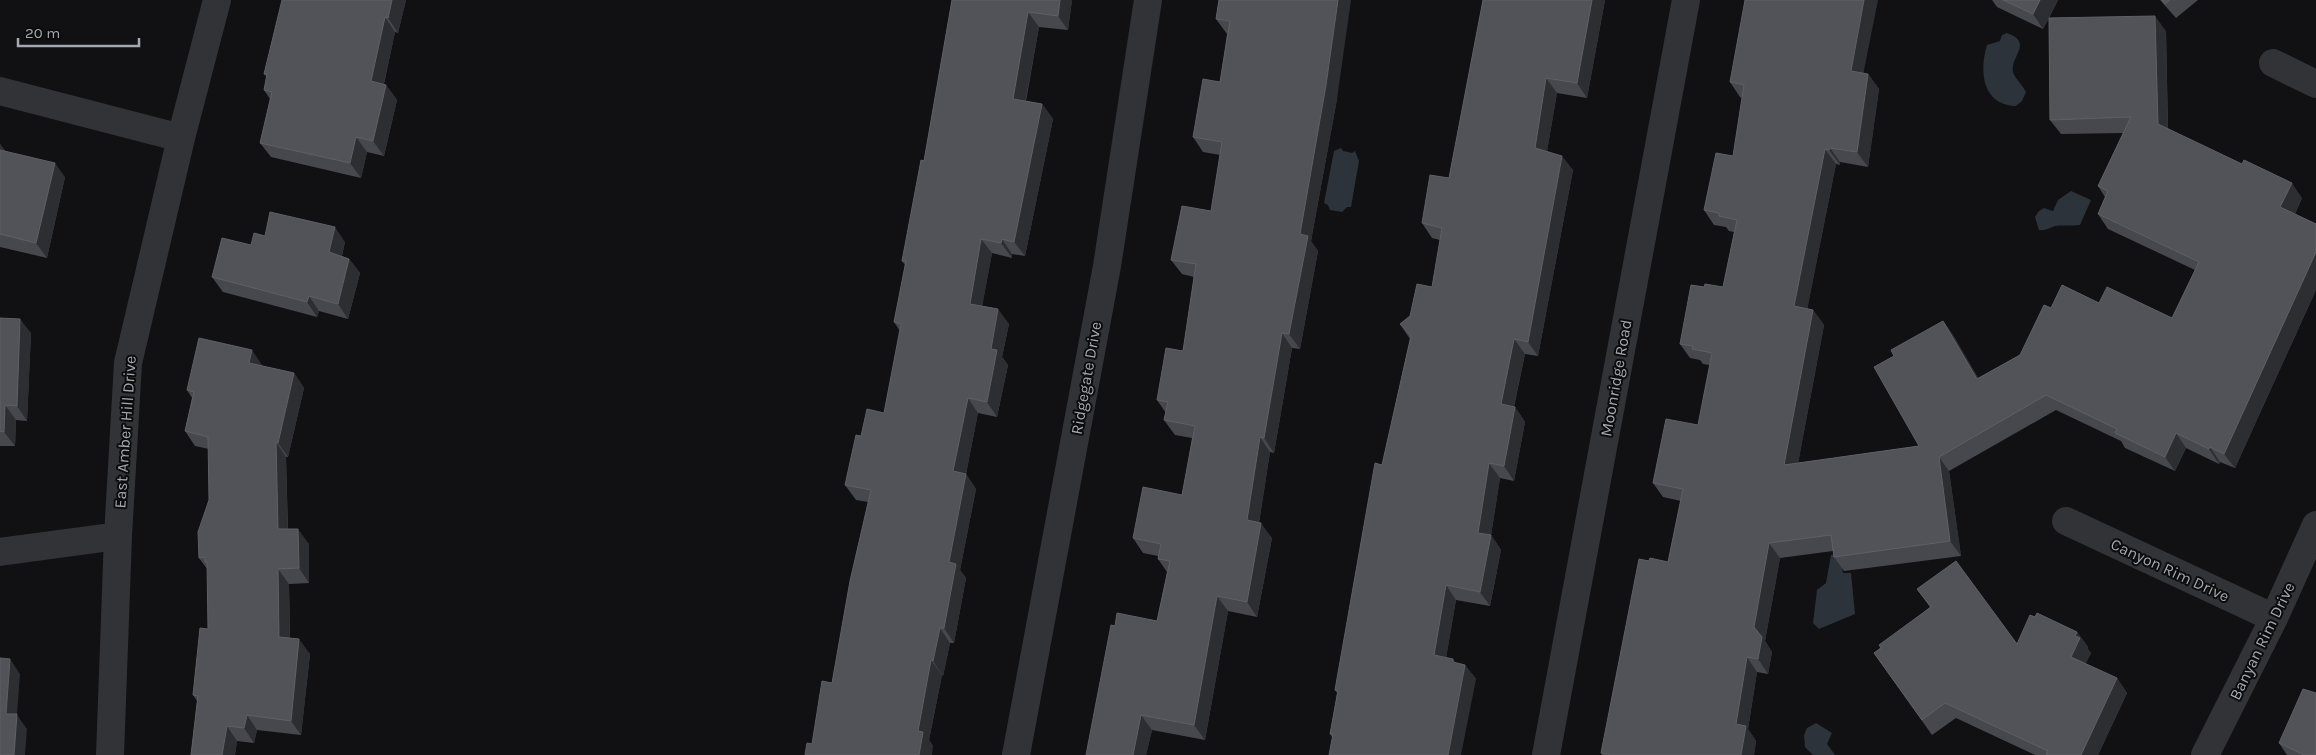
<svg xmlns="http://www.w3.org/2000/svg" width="2316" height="755" viewBox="0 0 2316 755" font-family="Karla,sans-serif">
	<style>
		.water { fill: #2c333a }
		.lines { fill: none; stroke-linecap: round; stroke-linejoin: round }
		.minor { stroke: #323337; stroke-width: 28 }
		.wall { fill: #47484e }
		.shaded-wall { fill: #2d2e32 }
		.building { fill: #515358; stroke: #5e6066 }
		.labels { text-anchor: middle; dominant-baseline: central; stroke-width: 4; stroke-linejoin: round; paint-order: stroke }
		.street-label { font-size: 16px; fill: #a3a8b2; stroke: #0c0c0d }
	</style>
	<rect width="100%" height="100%" fill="#111113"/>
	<path class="water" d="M2007,33c27,10 3,23 6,39 2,7 10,13 13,20l-4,9 -6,5c-34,-1 -37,-35 -29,-61l13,-4 2,-6z
		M1341,148l2,3 9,2 3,-2 4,10 -8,46h-4l-5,5 -12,-2 -2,-5 -4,-2 10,-52z
		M2071,191l20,9 -11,25c-7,1 -20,0 -25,1 -6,2 -9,5 -16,4l-4,-13 4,-6 5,-3 9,3 5,-11z
		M1840,553l3,20h8l4,41 -36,15 -6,-6 4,-33 9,-7 5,-28z
		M1816,723l16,10 -5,11 8,11h-22l-8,-8 -1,-12 3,-7z"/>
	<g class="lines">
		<path class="minor" d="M2273,63l43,21
			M0,91l181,47
			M2066,521l208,97
			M0,552l118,-16
			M110,755l8,-219 10,-173 53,-225 36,-138
			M1016,755l91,-489 41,-266
			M1546,755l140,-755
			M2205,755l69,-137 42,-93"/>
	</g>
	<path class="wall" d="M406,0l-8,33 -3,-1 -11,52 2,1 11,15 -13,56 -17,-4 -6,26 -90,-21 -11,-14 10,-44 -6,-9 3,-13 -3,-3z
		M952,0h120l-4,30 -29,-3 -13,74 16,3 11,15 -28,137 -13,-2v4l-20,-5 -10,53 27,18 -7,33 6,8 -11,52 -19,-4 -12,61 10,15 -16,81 6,8 -12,65h-4l-7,33 -1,-1 -13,65 4,6 -121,-2 20,-61 36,-181 -12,-2 -11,-15 39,-72 16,-82 -6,-9 11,-57 -3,-4 22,-100z
		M1219,0l118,99 -26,142 7,10 -18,98 -8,-1 -18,105 -4,-1 -11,71 13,15 -15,79 -29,-6 -23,129 -53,-10 -6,25h-60l29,-129 42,-5 10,-49 -9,-13v-3l-15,-3 -10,-15 49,-43 10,-57 -17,-3 -11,-15 2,-7 -9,-13 26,-49 11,-74 -12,-3 -11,-14 40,-49 9,-56 -17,-3 -10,-15 27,-55 7,-48 -11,-15z
		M1483,0h122l-18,98 -30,-5 -10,58 26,19 -35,186 -13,-2 -11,53h1l10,15 -11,59 -14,-3 -9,57 10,15 -11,56 -34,-6 -10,58 10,5 9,2 11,14 -144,58 -2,-3 7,-41 -2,-3 47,-225 28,-126 -10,-15 10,-8 22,-29 8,-47 -8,-2 -10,-15 27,-45z
		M1992,0h66l-9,18 117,13 2,98 134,69 -7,16 21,10v66l-81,178 -15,-6 -1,2 -33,-16 -11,23 -50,-23 -4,-7 -65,-31 -107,61 12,85 -117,15 -10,-14 -1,-6 -53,7 -15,83 7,11 -4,22 -11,-2 -9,57 8,12 -2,14h-152l-1,-2 48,-192 19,1 13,-61 -18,-4 -10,-14 45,-58 12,-60 -7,-1 -3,-4 -10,-2 -10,-14 24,-57h19l11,-55 -5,-1 -3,-4 -12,-2 -10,-15 29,-54 9,-58 -2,-1 -10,-15 133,-9 5,1 11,15 -11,78 -28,-5v3l-4,-1 -29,145 6,1 11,15 -26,138 121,-17 -25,-90 49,-35 10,14 25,43 42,-23 31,-47 48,-5 73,15 23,-48 -87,-41 -10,-15 7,-17 -7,-11 25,-53 -62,1 -11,-14 -1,-102 -6,11 -46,-22z
		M2160,0h38l-22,18z
		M0,144l5,7 60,26 -18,81 -47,-11z
		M265,236l80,6 -3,14 7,3 11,14 -12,46 -29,-8 -2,6 -94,-25 -11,-15 39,-32z
		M0,318l31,15 -4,88 -11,-1 -1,26h-15z
		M262,365v1l32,7 10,15 -16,69h-2l2,72 21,15v39l-20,1 1,54 20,16 -9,81 -44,-5 -3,13 -17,-2 -2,14h-44l6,-54 -4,-6 15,-66v-59l-9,-12 10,-58v-51l-14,-3 -10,-15 7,-33 -5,-8z
		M1917,589l100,55 60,-12 11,15 -1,1 4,5 -6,11 32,14 10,15 -29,62h-63l-79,-37 -24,17 -58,-82 56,-46z
		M2279,743l37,12h-29z"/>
	<path class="shaded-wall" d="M392,0h14l-8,33 -10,-15z
		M1060,0h12l-4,30 -10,-14z
		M1338,0h13l-14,99 -26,142 7,10 -18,98 -11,-15 11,-100z
		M1592,0h13l-18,98 -10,-15z
		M1864,0h14l-17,85 -10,-14z
		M2040,0h18l-15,29 -10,-15z
		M1028,12l11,15 -16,87 -10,-15z
		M2155,16l11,15 2,107 -10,-14z
		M385,17l10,15 -14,64 -10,-15z
		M1868,74l11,15 -11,78 -11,-15z
		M1546,78l11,15 -12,70 -10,-15z
		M386,85l11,15 -13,56 -11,-15z
		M1042,104l11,15 -28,137 -11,-14z
		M356,137l11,15 -6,26 -11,-15z
		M0,144l10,13 -10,-4z
		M1830,148l10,14v3l-11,-15z
		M1825,149l11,15 -31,157 -11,-15z
		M1562,156l11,14 -35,186 -10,-14z
		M55,163l10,14 -18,81 -11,-15z
		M2292,183l10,15 -11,24 -11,-15z
		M335,227l10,15 -6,25 -10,-15z
		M981,239l11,14 -12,66 -10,-15z
		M1002,239l10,15v4l-11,-15z
		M2316,252v38l-81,178 -11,-14z
		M349,259l11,14 -12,46 -10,-15z
		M309,296l10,15 -2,6 -10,-15z
		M998,309l11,15 -7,33 6,8 -11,52 -10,-15 4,-53z
		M1813,310l11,15 -29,155 -11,-15z
		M20,319l11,14 -4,88 -10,-15z
		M1943,321l10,14 34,58 -10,-14z
		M1282,333l10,15 -18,105 -10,-15z
		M1514,339l11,15 -14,65 -10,-15z
		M252,350l10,15 -2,13 -11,-15z
		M294,373l10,15 -16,69 -10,-14z
		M968,398l10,15 -12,61 10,15 -16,81 6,8 -12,65 -10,-15 9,-157z
		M5,405l11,15 -1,26 -11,-14z
		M1515,407l10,15 -11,59 -10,-15z
		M2176,433l10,15 -11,23 -10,-14z
		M1260,437l10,15 -13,83 -10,-15z
		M276,442l10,15 2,87 -10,-15z
		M2210,447l10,15 -1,2 -10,-15z
		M1939,457l10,14 12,85 -11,-15z
		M1489,463l11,15 -10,64 1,-7 10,15 -11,56 -10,-14 -2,-59z
		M1261,523l11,15 -15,79 -10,-15z
		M298,529l11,15v39l-10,-15z
		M1769,543l11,15 -15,83 7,11 -4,22 -10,-15 -4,-32z
		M278,569l11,15 1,68 -11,-15z
		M1446,585l10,15 -12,70 -10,-15z
		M1217,596l11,15 -23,129 -11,-15z
		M940,628l10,15 -7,33 -10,-15z
		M2077,632l11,15 -1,1 4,5 -9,19 -11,-15 4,-21z
		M299,639l11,15 -9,81 -10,-14z
		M1747,657l10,15 -9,57 8,12 -2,14h-13l-5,-31z
		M10,659l10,15 -3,41 10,14 -2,26h-11l-8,-41z
		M1453,659l11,15 1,-9 11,14 -15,76h-13z
		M931,660l11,15 -13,65 4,6 -1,9h-13l-1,-24z
		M2117,678l10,15 -29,62h-17z
		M247,715l10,15 -3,13 -10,-15z
		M1141,715l11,15 -6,25h-13z
		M227,726l10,15 -2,14h-13z"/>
	<path class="building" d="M282,0h110l-4,18 -3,-1 -14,64 15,4 -13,56 -17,-4 -6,26 -90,-20 12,-51 -8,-2 3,-16h-3z
		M952,0h108l-2,16 -30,-4 -15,87 29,5 -28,138 -12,-3 -1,4 -20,-4 -11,65 28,5 -7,40 6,1 -10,52 -19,-4 -15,73 13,3 -17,88 7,2 -12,64h-4l-7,33 -2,-1 -13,71 5,1 -4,23h-114l2,-12 5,1 10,-63 10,2 18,-102 21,-91 -26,-5 11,-50 5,1 6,-27 17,4 17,-89 -7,-2 12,-61h-4l19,-101 3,1z
		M1219,0h119l-12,85 -26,149 8,2 -19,98 -7,-1 -18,105 -4,-1 -13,83 14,3 -14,79 -30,-6 -23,129 -53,-10 -8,40h-47l25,-130 4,1 2,-13 40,8 13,-60 -12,-2 3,-15 -28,-6 10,-51 39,8 13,-69 -31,-6 4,-18 -11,-2 9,-52 17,3 13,-87 -25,-4 11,-54 29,5 11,-69 -29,-5 10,-58 17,3 10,-61 -14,-2z
		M1483,0h109l-15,83 -31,-5 -11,70 27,8 -34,186 -14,-3 -13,65 14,3 -11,59 -15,-3 -11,70 13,2 -11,57 -34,-7 -12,70 19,4v3l12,3 -17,90h-119l4,-21h-3l8,-43 -3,-1 40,-227 7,2 29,-129 -11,-12 10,-8 7,-32 15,3 10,-59 -20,-5 8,-48 19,3z
		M1745,0h119l-13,71 17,3 -11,78 -27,-4 -1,2 -4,-1 -31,157 19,4 -29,155 135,-19 -45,-79 20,-11 -3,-6 52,-29 34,58 43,-24 24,-50 7,3 11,-23 37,18 8,-16 65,31 27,-56 -101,-48 10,-23 -10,-5 33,-69 -81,3 -1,-102 106,-2 3,108 84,40 2,-4 48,23 -12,24 36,17v28l-92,202 -14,-7 -1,2 -33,-16 -11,24 -50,-24 2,-4 -71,-34 -107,62 11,84 -116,16 -3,-22 -62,8 -15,84 8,10 -4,22 -11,-2 -11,67 10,2 -5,29h-130l-10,-2 38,-194 10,2 1,-3 18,4 15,-73 -30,-6 13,-64 32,6 14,-72 -20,-4 1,-3 -13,-2 11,-59 13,2 1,-3 18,3 14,-67 -18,-4v-3l-15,-3 12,-57 17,3 11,-71 -14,-3z
		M2003,0h37l-7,14z
		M2162,0h8l-5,4z
		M0,150l55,13 -19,80 -36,-9z
		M270,212l65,15 -6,25 20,7 -11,45 -29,-8 -2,6 -95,-25 10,-39 29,7 3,-12 11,3z
		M0,318l20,1 -3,87 -12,-1 -1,27 -4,-1z
		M199,338l53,12 -3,13 45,10 -16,70 -2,-1 2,87h20l1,39 -21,1 1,68 20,2 -8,82 -44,-6 -3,13 -17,-2 -5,29h-31l7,-59 -5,-1 7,-67 8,1 -1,-67h-2v-5l-6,1 -1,-26 11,-32 -1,-63 -23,-6 9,-39 -7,-2z
		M1956,561l61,83 13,-29 5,2 2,-4 40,19 -2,4 5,2 -9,19 46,21 -36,77h-35l2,-4 -103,-48 -23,17 -48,-67 7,-5 -2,-3 52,-38 -14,-18z
		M0,658l10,1 -4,55h11l-3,41h-14z
		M2303,689l13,4v62h-12l-25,-12z"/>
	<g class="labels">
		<g class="street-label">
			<text transform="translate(1086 378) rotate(-80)">Ridgegate Drive</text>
			<text transform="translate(1616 378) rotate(-80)">Moonridge Road</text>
			<text transform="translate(125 432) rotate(-86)">East Amber Hill Drive</text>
			<text transform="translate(2170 570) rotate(25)">Canyon Rim Drive</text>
			<text transform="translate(2262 641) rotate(-64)">Banyan Rim Drive</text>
		</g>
	</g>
	<path d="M18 38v8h121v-8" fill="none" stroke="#a3a8b2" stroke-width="2.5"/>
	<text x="25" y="38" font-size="15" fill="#a3a8b2" stroke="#0c0c0d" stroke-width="4" paint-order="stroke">20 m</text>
</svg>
